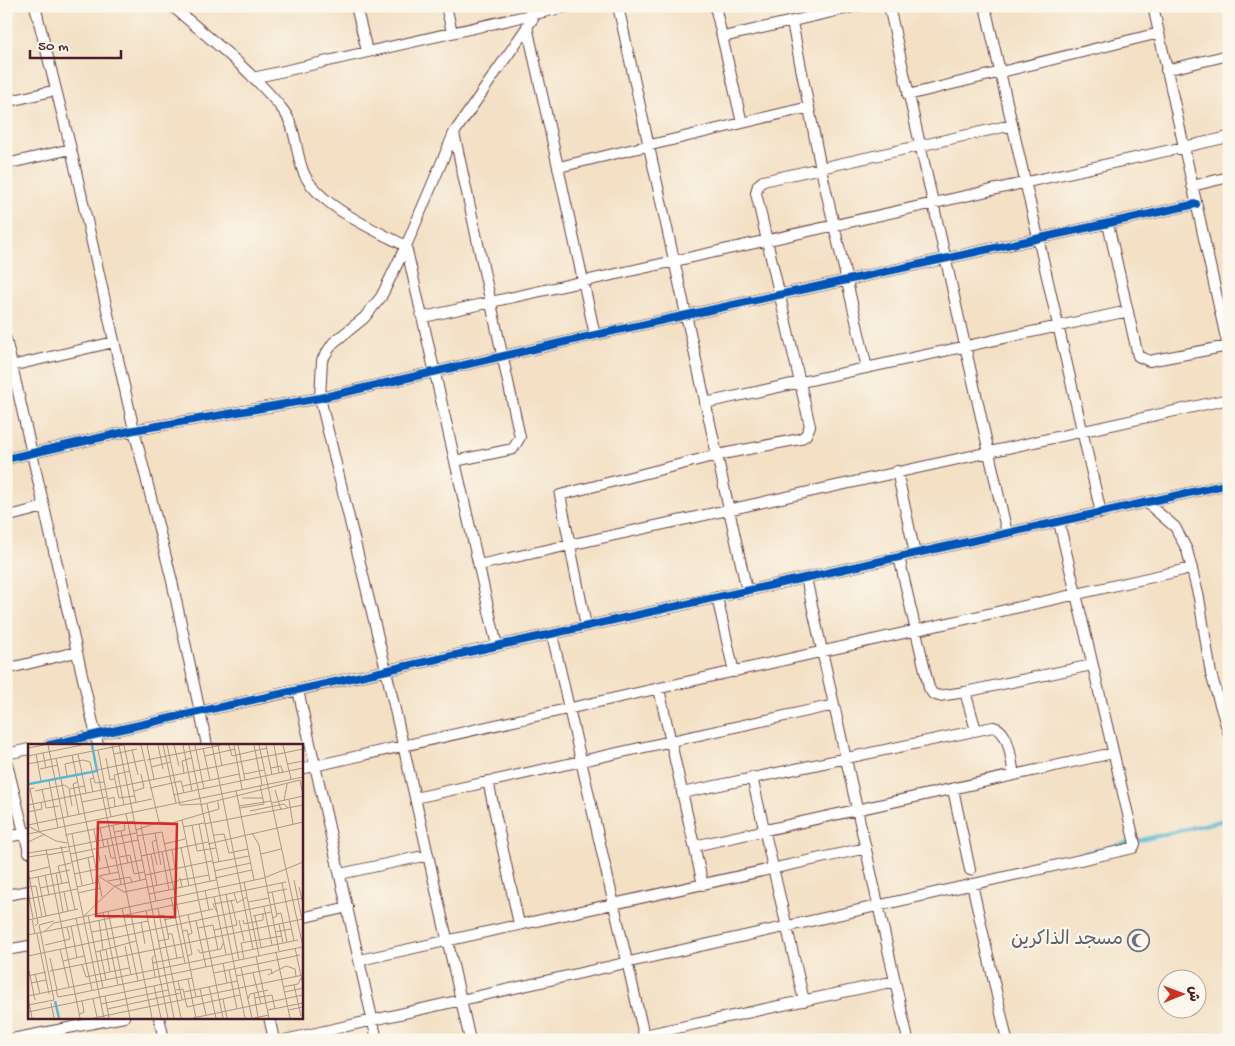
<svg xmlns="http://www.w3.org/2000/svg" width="1235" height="1046" viewBox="0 0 1235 1046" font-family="'Gochi Hand','Playpen Sans Arabic',sans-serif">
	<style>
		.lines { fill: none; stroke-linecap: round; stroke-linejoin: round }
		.stream { stroke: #57bad5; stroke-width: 4 }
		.street-casing { stroke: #633c42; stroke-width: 12 }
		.street { stroke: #fff; stroke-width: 10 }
		.cycleway-casing { stroke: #fbf7ec; stroke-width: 11 }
		.cycleway { stroke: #0057b8; stroke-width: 8 }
		.labels { text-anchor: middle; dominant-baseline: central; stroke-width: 4.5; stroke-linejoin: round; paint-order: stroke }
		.worship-label { font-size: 19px; fill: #5b616d; stroke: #fbf7ec; text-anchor: end }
		.inset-river { fill: none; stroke: #57bad5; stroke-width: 2.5 }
		.inset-road { fill: none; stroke: #af9387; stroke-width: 1 }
		.view { fill: #d62828; fill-opacity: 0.15; stroke: #d62828; stroke-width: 2.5 }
		.inset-edge { fill: none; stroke: #4a1f2b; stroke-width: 2.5 }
	</style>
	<rect width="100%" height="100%" fill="#fbf7ec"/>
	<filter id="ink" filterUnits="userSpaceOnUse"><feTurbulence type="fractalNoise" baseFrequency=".02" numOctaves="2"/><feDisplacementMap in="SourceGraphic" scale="10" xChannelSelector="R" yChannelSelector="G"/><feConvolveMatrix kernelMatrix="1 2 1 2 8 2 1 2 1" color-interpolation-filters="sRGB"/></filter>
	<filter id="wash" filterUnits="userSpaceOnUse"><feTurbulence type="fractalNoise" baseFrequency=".0096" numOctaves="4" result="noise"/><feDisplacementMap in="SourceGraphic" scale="20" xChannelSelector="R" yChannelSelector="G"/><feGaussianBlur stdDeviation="1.12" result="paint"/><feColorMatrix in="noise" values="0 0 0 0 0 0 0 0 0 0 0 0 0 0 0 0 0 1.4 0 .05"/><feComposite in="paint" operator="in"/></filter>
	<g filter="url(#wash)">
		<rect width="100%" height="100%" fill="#f3e0c5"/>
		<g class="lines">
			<path class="stream" d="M1014,870l215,-51"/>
		</g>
	</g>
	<g filter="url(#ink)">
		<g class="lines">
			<defs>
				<path id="street" d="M35,6l36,143 63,281 38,151 35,164
					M172,6c38,33 80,65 111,104 14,18 12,41 20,61 12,33 73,60 103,75l91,400
					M356,6l11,45
					M446,6l6,26
					M618,6l129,585
					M715,6l27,117
					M889,6l118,527
					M985,6l116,507
					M1153,6l76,346
					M792,22l29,147 46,199
					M527,26l68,309
					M723,37l135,-31
					M1166,70l63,-15
					M253,78l317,-72
					M908,95l251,-62
					M6,102l50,-12
					M454,133l66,304 -7,12 -58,12
					M6,164l65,-15
					M559,167l250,-60
					M1192,186l37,-9
					M1108,224l30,132 11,5 79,-15
					M424,317l805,-180
					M6,339l92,406
					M7,367l107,-25
					M705,403l423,-92
					M6,459l128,-29 186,-32 275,-63 601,-131
					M897,471l18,83
					M1147,503l28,24 12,23 12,48 12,76 18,61
					M6,517l38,-10
					M899,557l30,131 4,6 6,2 26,-4 127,-27
					M479,565l750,-166
					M806,578l102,462
					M717,597l17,75
					M586,626l-26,-131 157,-40 83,-16 6,-4 4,-9 -54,-233 2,-8 5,-4 249,-56
					M552,634l93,406
					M6,669l70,-17
					M659,689l44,196
					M298,690l79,350
					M965,692l11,38
					M49,745l1180,-261
					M6,754l23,-5
					M6,760l23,92
					M301,769l891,-201
					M752,777l52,224
					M488,781l31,143
					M953,789l17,81
					M682,793l311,-66c17,3 18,34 21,48
					M415,798l419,-93
					M6,837l23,-4
					M694,846l419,-93
					M340,874l88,-19
					M972,884l35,156
					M6,895l23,-4
					M301,918l47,-11
					M6,950l23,-4
					M360,960l506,-112
					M159,1017l5,23
					M269,1017l5,23
					M644,1035l251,-54
					M7,1040l117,-23
					M285,1040l848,-192 2,-4 -76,-322
					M470,1040l-84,-370 -66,-272 2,-38 11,-17 31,-25 17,-21 25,-51 48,-113 82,-119"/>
			</defs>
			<use href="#street" class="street-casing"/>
			<use href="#street" class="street"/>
			<defs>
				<path id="cycleway" d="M6,459l128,-29 186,-32 275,-63 601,-131
					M49,745l1180,-261"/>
			</defs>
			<use href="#cycleway" class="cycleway-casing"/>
			<use href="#cycleway" class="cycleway"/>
		</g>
	</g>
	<defs>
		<symbol id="mosque-ring" viewBox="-11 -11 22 22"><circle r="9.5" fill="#fbf7ec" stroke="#6b7280" stroke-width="1.5"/><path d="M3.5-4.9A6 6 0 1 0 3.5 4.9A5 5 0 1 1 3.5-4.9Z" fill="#6b7280"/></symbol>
	</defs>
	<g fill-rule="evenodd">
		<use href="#mosque-ring" x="1126" y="928" width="25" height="25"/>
	</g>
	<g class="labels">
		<g class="worship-label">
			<text x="1123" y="940">مسجد الذاكرين</text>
		</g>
	</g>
	<g transform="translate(28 744)">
		<rect width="275" height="275" fill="#f3e0c5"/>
		<path class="inset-river" d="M1,40l68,-13 -5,-26M27,257l4,17"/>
		<path class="inset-road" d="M20,1l56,273M84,1l12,60M91,1l55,273M96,1l12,57M113,1l18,77 13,1 47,-14 -1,-7M119,1l7,34M130,1l5,24M135,1l13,58M139,1l13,60 20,-1M146,1l5,21M155,1l9,46M161,1l56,273M167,1l9,44M184,1l41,204M190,1l4,21M201,1l3,11 35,-8M206,1l8,44M210,1l7,35M226,1l8,40M231,1l44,202M238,1l6,30M246,1l5,28M255,1l8,34M0,4l16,-3M175,4l7,32M70,6l13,67M104,6l6,25M15,9l3,15M8,10l5,27M50,10l8,39M86,10l23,-5M44,11l30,142M0,12l54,-11M177,12l30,-7M28,14l4,19M78,14l4,22 4,-1M119,16l74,-15M0,20l95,-19M260,20l15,-3M123,23l20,-5M243,24l10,-2 2,7M12,25l18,-4M102,27l-16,4 5,23 16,-2M156,29l-2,-12 9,-3M216,30l20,-4M39,32l-2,-12 18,-4 7,2 5,21 9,-1M33,35l7,37M272,36l3,16M21,37l9,47M50,38l-5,2 6,30M155,42l56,-12M6,44l-4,1 9,42M122,44l31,-7 3,12M14,45l4,19 13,-2M208,46l18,90M247,46l6,20M7,47l29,-6 5,3M106,47l10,-3 -3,-14M65,48l-3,-13 4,-1M145,51l130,-27M214,54h21M80,55l6,-2 1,10M261,56l4,24M256,57l3,-17M54,58l25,-5M244,59l31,-7M179,60l12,58M0,61l275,-56M172,61l100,-25M44,62l-3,-17 16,-3M211,62l32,-5M212,64l24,-4 -4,-19M222,67l34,-7 4,4M0,68l14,-3 -1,-7M98,70l14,66M154,76l41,198M171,80l11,57M176,80l99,-19M0,81l124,-26M164,81l5,26 19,-3M0,82l28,15 11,2M85,82l39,192M113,82l15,75M155,83l21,-4M72,84l4,19M66,86l6,31M108,86l23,-8M93,87l7,32M87,88l10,-2 -1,-7M127,89l6,32M224,89l7,12 20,106M0,90l275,-57M44,90l10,51M37,91l69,-14M186,91l10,-1 5,19 19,-4M109,92l25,-4 34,165M79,95l4,19h4M128,96l-4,2 5,23M0,98l17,-8M136,100l21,-5M180,100l95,-22M33,102l14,64M40,103l68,-14M153,104l8,38M18,105l34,169M144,105l3,20M134,108l7,38M0,109l39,-6M42,110l68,-14M123,110l6,32M233,110l20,-5M19,111l22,-4M77,111l5,19M113,112l67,-14M0,113l19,-3M92,113l10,-2 4,19 10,-2M60,114l5,25M43,118l23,-6M184,119l37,-7M0,126l10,53 -3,3M186,127l37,-8M0,128l21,-5M28,129l7,39M46,130l68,-14M17,131l4,20M117,131l67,-14M70,132l26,16 54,-11 2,-3 2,9M71,132l19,-4M10,133l8,39M187,134l37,-8M0,135l42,-9M153,136l28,-5M266,136l9,44M80,137l22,-4 2,5M216,138l15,74M34,139l-4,-17 13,-3M254,139l12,58M93,140l-24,-114 47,-10M0,143l8,-1 6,31M49,143l22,-5M271,143l4,17M12,144l29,-6M177,146l4,20M0,148l5,26M36,148l4,19M244,148l5,24 -5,2M50,149l22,-5M206,149l3,10 10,-6M239,149l20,-4M121,150l67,-14M198,150l13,66M143,153l14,66M186,153l12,57M0,155l49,-10M220,158l21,-4M236,163l8,38M94,164l16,73M130,165l23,109M80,167l22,107M118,167l22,107M75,168l15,73M189,168l-4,-8 22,-4M249,170l4,-1 6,29M60,171l15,73M56,172l31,-30 31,-7M225,172l18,-4M227,172l6,31M48,174l16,72M119,174l17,-3 5,24 -11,2M4,175l3,15M0,176l50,-11M136,176l49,-11M211,176l5,21M215,176l1,4 19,-4v-6M71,177l4,29M168,177l10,46M113,178l4,22M251,180l4,19M43,182l6,32M170,184l15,-3 5,25M186,186l23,-5 -6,-25M155,187l4,-1 5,24 -4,2M16,188l10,-9 210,-45 39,-16M64,188l56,-11M247,188l16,-3M9,190l12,60M140,190h4l5,24M0,191l258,-53M160,191l4,-2 -4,-18M17,201l25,-6 -3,-12M97,202l6,29M267,204l8,37M32,205l9,38M170,205l2,4 21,-4 2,-6M78,206l4,22M72,207l6,29M68,208l40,-11M248,208l14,66M127,211l-3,3 3,19M0,212l275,-58M228,212l13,62M22,214l7,32M216,215l-3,-16 41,-7M35,217l21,-5M124,219l31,-6M195,219l4,20M54,221l4,12 43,-9M0,222l7,34M213,224l11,50M201,226l8,39M22,227l253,-52M186,229l86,-18M225,229l8,31M7,230l5,20M240,231l18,-9 9,3 1,7M0,232l18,-4M208,232l35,-7 1,5M160,235l8,39M150,237l4,18M3,239l15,-3M266,241l7,31M126,242l7,32M181,243l7,31M255,243l15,-3 3,-6M172,245l6,26M28,246l2,7 17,-3 227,-47 1,7M147,246l8,-1 4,18 53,-12M156,248l53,-11M257,248l18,-4M226,249l4,24M0,252l270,-56M77,252l4,22M0,253l4,21M227,254l17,-3 3,14M65,255l4,18M195,255l4,19M220,255l2,-5 18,-4M23,259l3,15M73,260l67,-14M0,261l26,-5 -15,-75 15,-4M79,265l74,-16M240,266l35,-7M260,266l15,-3M0,268l164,-34M52,270l4,-2 -2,-11M66,274l209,-43M165,274l110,-23M226,274l15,-3"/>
		<path class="view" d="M70,78l79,2 -2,93 -79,-1z"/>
		<rect width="275" height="275" class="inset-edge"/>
	</g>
	<rect width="1235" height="1046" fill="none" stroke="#fbf7ec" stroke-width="25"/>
	<g transform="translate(1182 994) rotate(89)"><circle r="24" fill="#fbf7ec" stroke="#b4a19f"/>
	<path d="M0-4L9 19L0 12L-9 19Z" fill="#c8321e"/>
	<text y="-8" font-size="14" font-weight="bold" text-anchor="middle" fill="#4a1f2b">ش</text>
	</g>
	<path d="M30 50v8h91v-8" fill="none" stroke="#4a1f2b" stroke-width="2.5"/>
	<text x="38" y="50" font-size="15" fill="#4a1f2b" stroke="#fbf7ec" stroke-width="4" paint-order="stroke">50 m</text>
</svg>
